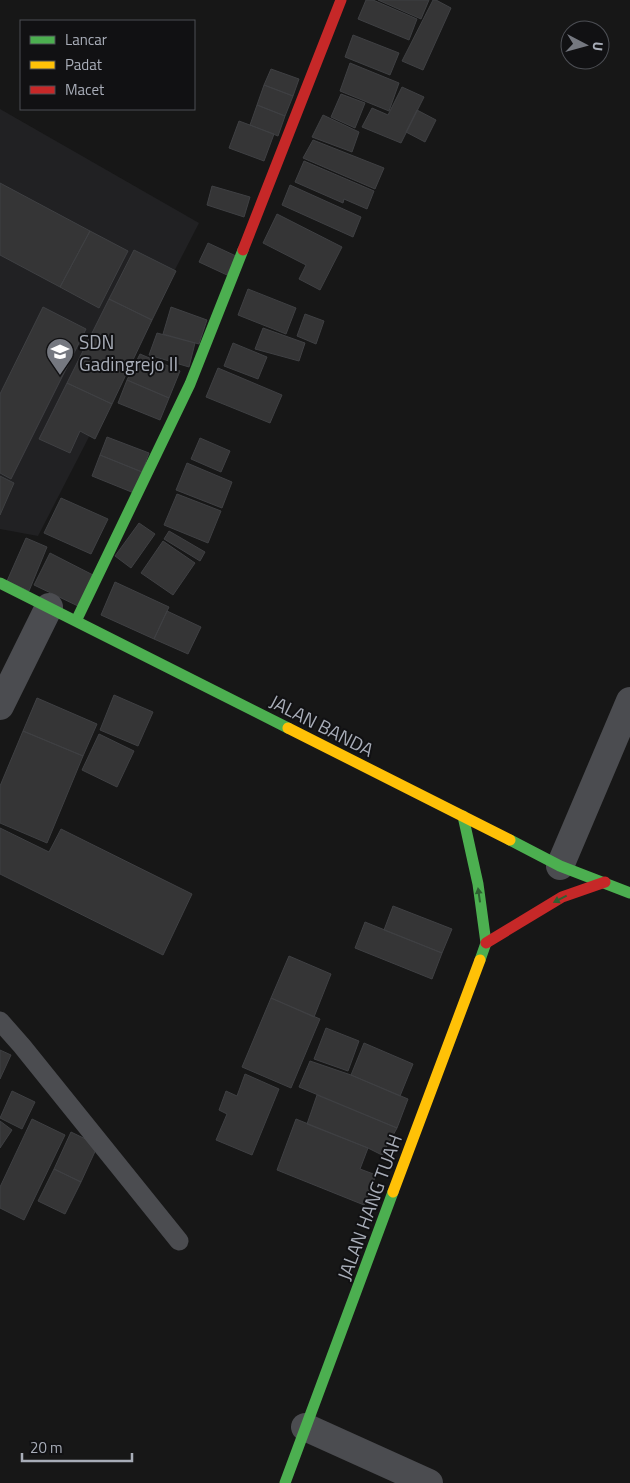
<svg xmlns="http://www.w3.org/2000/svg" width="630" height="1483" viewBox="0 0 630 1483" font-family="'Titillium Web',sans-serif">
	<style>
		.built { fill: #212123 }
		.building { fill: #353536; stroke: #3f4043 }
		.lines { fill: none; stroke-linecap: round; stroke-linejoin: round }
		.lane { stroke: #4b4c50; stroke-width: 19 }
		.street { stroke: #4b4c50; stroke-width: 28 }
		.fast { stroke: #4caf50; stroke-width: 11 }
		.slow { stroke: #ffc107; stroke-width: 11 }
		.jam { stroke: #c62828; stroke-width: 11 }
		.oneway { fill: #2e6032 }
		.labels { text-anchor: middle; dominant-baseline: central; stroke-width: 4; stroke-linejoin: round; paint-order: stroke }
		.poi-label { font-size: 19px; fill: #a8adb8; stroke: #111113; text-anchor: start }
		.street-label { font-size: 19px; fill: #a8adb8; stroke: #111113 }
	</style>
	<rect width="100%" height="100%" fill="#171717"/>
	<path class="built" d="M0,109l199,114 -161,313 -38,-7z"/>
	<path class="building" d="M366,0h7l44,19 -8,21 -51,-21z
		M378,0h51l-8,19z
		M433,0h3l15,8 -28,62 -21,-9z
		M353,35l46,18 -9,22 -45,-18z
		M350,63l49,20 -10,28 -49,-20z
		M271,69l28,10 -6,17 -29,-11z
		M264,85l29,11 -8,20 -28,-11z
		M402,87l22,10 -23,46 -39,-16 10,-19 16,7z
		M341,94l24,9 -10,25 -24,-11z
		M257,105l28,11 -7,20 -28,-11z
		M417,110l19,10 -11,22 -19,-10z
		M323,115l36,17 -7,20 -40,-15z
		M239,121l35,13 -10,27 -35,-13z
		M313,140l71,28 -9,21 -72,-31z
		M304,161l70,30 -7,18 -23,-10 -1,4 -48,-21z
		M0,183l90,48 -30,56 -60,-32z
		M290,185l71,32 -8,20 -71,-32z
		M212,186l38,11 -6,20 -37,-12z
		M277,214l65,33 -22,43 -21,-11 7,-14 -43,-22z
		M90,231l38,20 -29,57 -39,-21z
		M208,243l28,13 -9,19 -28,-13z
		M134,250l42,21 -24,49 -43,-21z
		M248,289l48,19 -10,26 -48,-19z
		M109,299l43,21 -40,84 -45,-21z
		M43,307l43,22 -75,150 -11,-6v-79z
		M171,307l36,13 -8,24 -36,-10z
		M305,314l19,7 -8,23 -19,-8z
		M263,328l42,15 -6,18 -44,-12z
		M157,333l38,10 -6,24 -40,-12z
		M233,343l34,14 -9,22 -34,-13z
		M140,354l40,17 -11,27 -42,-18z
		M218,368l64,27 -12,28 -64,-26z
		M127,380l42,18 -9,22 -42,-17z
		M67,383l45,21 -17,35 -15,-8 -10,22 -31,-14z
		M107,437l42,16 -7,19 -42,-17z
		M200,438l30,13 -9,21 -30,-13z
		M100,455l42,17 -8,21 -42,-17z
		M187,463l45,19 -10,26 -46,-18z
		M0,476l14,7 -14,32z
		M177,494l44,17 -13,32 -44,-18z
		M61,498l47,21 -17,35 -47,-21z
		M139,523l16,11 -24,34 -16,-12z
		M169,531l36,21 -5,9 -36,-22z
		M26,538l21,9 -18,44 -22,-10z
		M163,541l32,22 -22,32 -32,-22z
		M50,553l43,22 -15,31 -44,-21z
		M115,582l54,25 -15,32 -53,-24z
		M167,611l34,16 -13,27 -34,-15z
		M114,695l39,17 -15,34 -38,-16z
		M37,698l60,26 -14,32 -60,-25z
		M23,731l60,25 -36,87 -47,-20v-37z
		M99,734l35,17 -17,36 -35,-17z
		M0,828l49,24 12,-23 131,65 -29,61 -163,-81z
		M393,906l59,23 -10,24 -58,-23z
		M365,922l77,31 -10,26 -77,-31z
		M289,956l42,18 -17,43 -43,-19z
		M271,998l49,21 -29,69 -49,-21z
		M326,1028l33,13 -11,30 -34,-12z
		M364,1043l49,21 -13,32 -49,-21z
		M0,1050l11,5 -11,24z
		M310,1061l41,14 57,24 -11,29 -98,-41z
		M245,1074l34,15 -27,66 -36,-15 11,-26 -8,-4 7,-19 11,5z
		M12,1091l23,11 -13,27 -22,-11z
		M317,1095l80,33 -15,27 -14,-7 -61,-24z
		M32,1119l33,16 -41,85 -24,-12v-21z
		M296,1119l72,29 -8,21 16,6 -12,30 -87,-35z
		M0,1121l12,9 -12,18z
		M71,1132l27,13 -17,37 -27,-13z
		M54,1169l27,13 -16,32 -27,-13z"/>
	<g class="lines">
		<path class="lane" d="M0,1021l22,25 157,195"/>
		<path class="street" d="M0,706l49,-99
			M560,866l70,-165
			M305,1427l124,56"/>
		<path class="fast" d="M0,583l288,145
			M76,621l114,-237 53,-134
			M463,816l15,68 8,59 -6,17
			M510,840l50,26 70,27
			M285,1483l108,-291"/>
		<path class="slow" d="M288,728l222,112
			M393,1192l87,-232"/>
		<path class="jam" d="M243,250l98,-250
			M486,943l76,-46 43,-15"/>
	</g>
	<defs><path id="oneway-solid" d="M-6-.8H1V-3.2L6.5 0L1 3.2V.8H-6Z" transform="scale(1.25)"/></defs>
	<g class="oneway">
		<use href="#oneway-solid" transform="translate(479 895) rotate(-98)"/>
		<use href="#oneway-solid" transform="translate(560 899) rotate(153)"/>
	</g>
	<defs>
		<symbol id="school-pin" viewBox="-11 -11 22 30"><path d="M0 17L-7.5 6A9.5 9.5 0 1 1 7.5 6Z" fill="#757880" stroke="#111113"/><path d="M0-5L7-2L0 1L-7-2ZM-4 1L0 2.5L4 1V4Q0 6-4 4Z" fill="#fff"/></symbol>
	</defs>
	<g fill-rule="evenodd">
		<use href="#school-pin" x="44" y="336" width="32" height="43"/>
	</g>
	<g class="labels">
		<g class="poi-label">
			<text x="79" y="341">SDN<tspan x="79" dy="22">Gadingrejo II</tspan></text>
		</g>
		<g class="street-label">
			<text transform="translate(322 725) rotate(27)">JALAN BANDA</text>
			<text transform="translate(369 1207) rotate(-70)">JALAN HANG TUAH</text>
		</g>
	</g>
	<rect x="20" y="20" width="175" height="90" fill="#111113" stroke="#4d4f55"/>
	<rect x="30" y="36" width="25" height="8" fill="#4caf50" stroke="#4d4f55"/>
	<text x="65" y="45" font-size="15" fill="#a8adb8">Lancar</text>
	<rect x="30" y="61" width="25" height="8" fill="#ffc107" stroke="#4d4f55"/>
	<text x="65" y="70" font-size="15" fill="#a8adb8">Padat</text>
	<rect x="30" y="86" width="25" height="8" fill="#c62828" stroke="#4d4f55"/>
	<text x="65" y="95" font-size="15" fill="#a8adb8">Macet</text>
	<g transform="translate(585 45) rotate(96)"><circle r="24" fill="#111113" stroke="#4d4f55"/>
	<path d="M0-4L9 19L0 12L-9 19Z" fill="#757880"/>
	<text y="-8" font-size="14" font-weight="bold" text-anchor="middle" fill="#a8adb8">U</text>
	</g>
	<path d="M22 1453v8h110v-8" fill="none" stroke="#a8adb8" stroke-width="2.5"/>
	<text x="30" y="1453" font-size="15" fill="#a8adb8" stroke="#111113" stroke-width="4" paint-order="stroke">20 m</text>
</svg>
